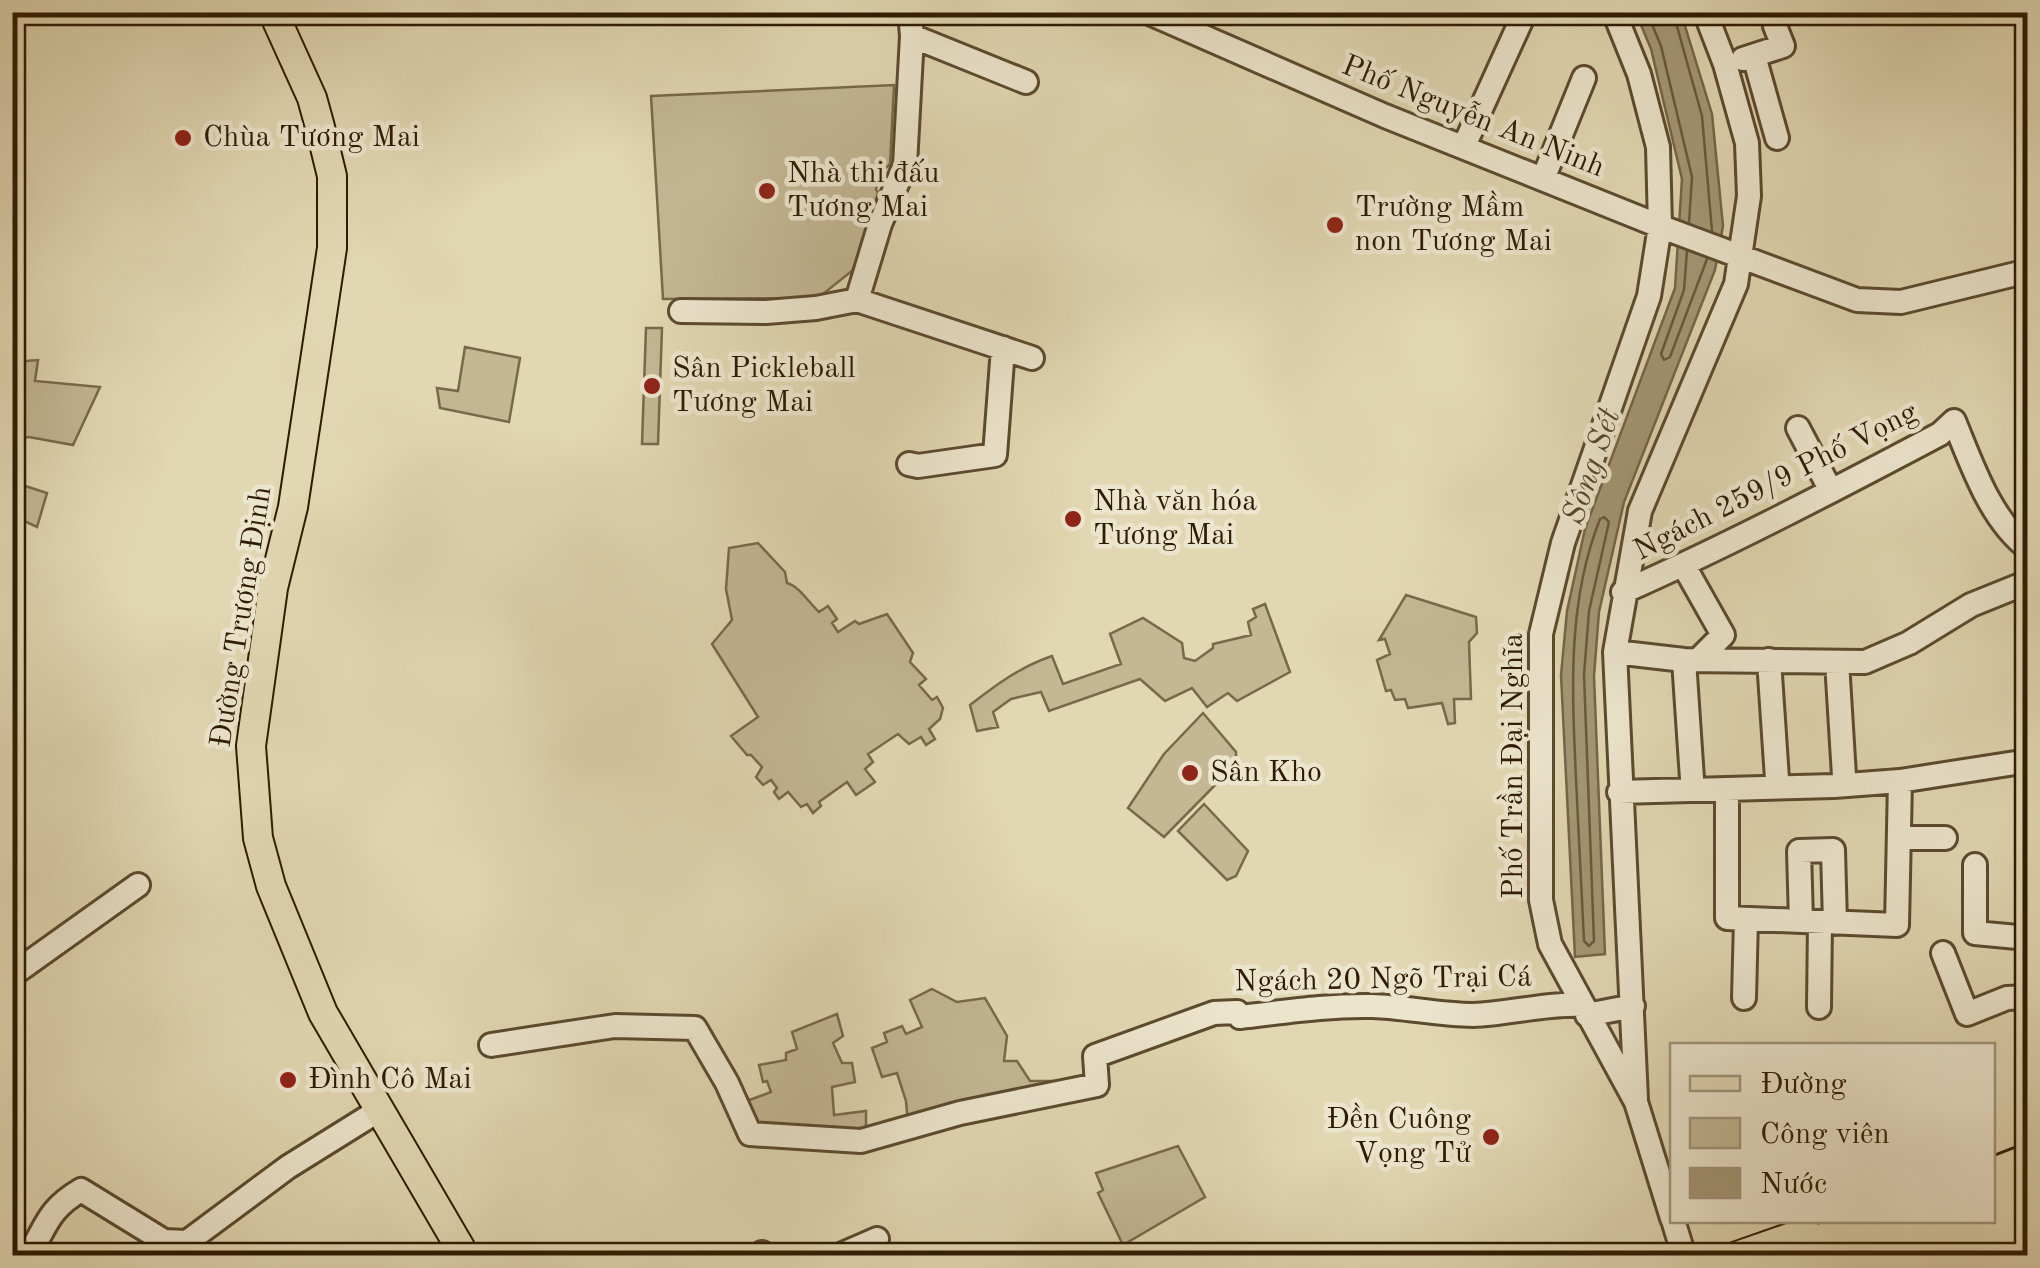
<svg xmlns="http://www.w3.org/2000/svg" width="2040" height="1268" viewBox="0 0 2040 1268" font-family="'Old Standard TT',serif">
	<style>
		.green { fill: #c3b794; stroke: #78694b; stroke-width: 2.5 }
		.water { fill: #a49776; stroke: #756548; stroke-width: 2.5 }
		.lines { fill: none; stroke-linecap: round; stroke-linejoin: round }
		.shore { stroke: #69593c; stroke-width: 2.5 }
		.minor-casing { stroke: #5b4a2e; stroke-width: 28 }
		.major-casing { stroke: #2e1b02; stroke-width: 32 }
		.highway-casing { stroke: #2e1b02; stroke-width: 38 }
		.minor { stroke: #ece5cd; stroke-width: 22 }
		.major { stroke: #e1d7b2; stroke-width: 28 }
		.highway { stroke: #e1d7b2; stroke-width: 32 }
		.poi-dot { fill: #8f2418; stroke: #ece5cd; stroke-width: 4 }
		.labels { text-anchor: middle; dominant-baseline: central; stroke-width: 9; stroke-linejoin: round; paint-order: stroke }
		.street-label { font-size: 30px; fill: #2e1b02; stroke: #ece5cd }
		.poi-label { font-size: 30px; fill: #2e1b02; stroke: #ece5cd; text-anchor: start }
		.water-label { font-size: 32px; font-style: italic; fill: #57462b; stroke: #ece5cd }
	</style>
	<rect width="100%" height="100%" fill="#e1d7b2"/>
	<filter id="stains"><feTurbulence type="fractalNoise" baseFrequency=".002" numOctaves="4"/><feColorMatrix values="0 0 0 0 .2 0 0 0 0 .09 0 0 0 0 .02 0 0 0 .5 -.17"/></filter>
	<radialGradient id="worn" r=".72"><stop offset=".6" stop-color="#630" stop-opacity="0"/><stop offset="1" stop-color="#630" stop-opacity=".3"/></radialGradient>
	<path class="green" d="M894,85l-4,79 -10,10 -4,15 2,4 -25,77 -35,28 -155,1 -12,-203z
		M646,328h16l-4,116h-16z
		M465,347l55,11 -11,64 -69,-14 -3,-20 21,3z
		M38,360l-3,21 65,6 -27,58 -44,-8 -16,2v-77z
		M13,482l34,11 -10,34 -24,-11z
		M758,543l27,29 2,11c12,3 22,20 32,29l9,-6 9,13 -5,4 6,9 17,-11 4,3 28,-10 26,39 -3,9 16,17 -7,6 13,15 5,-3 6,11 -3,11 -11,10 6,10 -9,6 -5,-8 -12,7 -11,-10 -30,20 5,8 -8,7 10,13 -19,13 -9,-13 -28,20 2,4 -8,7 -6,-9 -6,3 -13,-15 -9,7 -5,-7 3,-4 -6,-8 -8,5 -7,-8 6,-10 -11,-12h-4l-16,-19 27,-19 -46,-73 20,-24 -6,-31 3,-41z
		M1406,595l70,22 1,16 -8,9 2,57h-17l1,24 -7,1 -6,-21 -34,5 -3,-9 -10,1 -4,-10 -5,1 -9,-31 13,-6 -5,-15 -6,1z
		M1265,604l25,68 -53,29 -9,-8 -21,14 -15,-19 -27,13 -25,-22 -91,32 -8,-19 -30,7 -18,13 5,15 -21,4 -7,-26c27,-21 50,-38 82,-49l11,28 58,-20 -11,-30 33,-16 39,25 2,15 11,3 18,-13v-4l38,-9 -3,-13 8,-5 -3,-8z
		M1203,713l33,39v16l-16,12 -56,57 -36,-29 36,-54z
		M1204,804l44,47 -12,25 -9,4 -49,-49z
		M932,989l25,13 28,-4 22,38 -3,25h13l13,20h24l1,12 -147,31 -2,-23 -9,-28 -15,4 -10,-29 15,-6 -3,-9 18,-7 4,8 16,-7 -12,-27z
		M837,1014l6,22 -10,7 9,20h10l3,19 -23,5 2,28 32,-4v25l-103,-4 -19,-30 27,-10 -4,-11 -4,1 -4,-17 27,-5v-7l11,-4 -5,-17z
		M1178,1146l27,51 -82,48 -25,-52 5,-3 -7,-17z"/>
	<path class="water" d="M1636,13h45l31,101 11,112 -8,44 -91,232 -25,110 -5,64 11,278 -30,3 -14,-282 6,-64 18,-82 90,-241 7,-109 -31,-130z"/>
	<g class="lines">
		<path class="shore" d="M1647,12l14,34 31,131 -3,46
			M1673,12l29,104 10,115
			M1687,251l-3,39 -23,64 3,6 6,-3 37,-98
			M1604,517l5,5 -20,89 -5,64 10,266 -5,5 -5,-5c-3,-54 -5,-108 -8,-162 -4,-88 -9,-177 24,-260z"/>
		<defs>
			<path id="minor" d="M1147,12l238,104 282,113 190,71 44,2 127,-31
				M1614,12l25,62 19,73 2,79 -11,70 -86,247 -22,91v266l9,44 86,158 36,116
				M2027,12l1,7
				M912,36l114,46
				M1754,56l23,82
				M1743,59l40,-13 -8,-20
				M1464,146l61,-134
				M1543,179l41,-101
				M857,300l23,-76 25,-59 7,-129 -2,-24
				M681,311l85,1 50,-4 41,-8 175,58
				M1798,428l33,63
				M909,464l9,2 77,-11 8,-107
				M1684,566l39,69 -24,24
				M1623,592c108,-48 213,-103 317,-158l14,-13c17,41 36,99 74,127
				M1615,652l69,8 181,2 44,-19 62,-38 57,-23
				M1684,660l8,119
				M1769,660l8,119
				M1837,662l7,114
				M1727,791v127l170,7 3,-144
				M1619,792l215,-6 66,-5 128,-20
				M1899,838h46
				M1975,865v68l53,5
				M1801,921l-2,-70 34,-1 2,73
				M1943,953l24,61 40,-16 21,-1
				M12,975l126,-90
				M1744,998l2,-79
				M1819,1007l1,-85
				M1587,1015l46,-9
				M491,1045l124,-19 80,2 32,55 23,51 111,7 99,-28 137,-28 -2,-29 119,-43 23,-1 3,5c44,-5 88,-12 132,-11 34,1 67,9 101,9 36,-1 72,-12 109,-10
				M1636,1099l-21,-447 25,-141 96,-227 13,-88 -2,-53 -22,-79 -20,-52
				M1673,1220l11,36
				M762,1253v3
				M28,1256c19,-30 19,-46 53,-66l83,51 23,1 101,-75 93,-58
				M838,1256l39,-17"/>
			<path id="major" d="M273,12l39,86 8,29 12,49v72l-39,259 -20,81 -22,158 7,92 13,48 52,127 142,243
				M1737,1256l69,-24
				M1968,1256l59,-23"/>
			<path id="highway" d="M1992,1175l36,-14
				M1992,1201l36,-13
				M1782,1256l92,-36
				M1850,1256l92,-36
				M1914,1256l114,-44
				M2005,1256l23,-9"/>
		</defs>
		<use href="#minor" class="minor-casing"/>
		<use href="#major" class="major-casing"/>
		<use href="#highway" class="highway-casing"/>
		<use href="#minor" class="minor"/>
		<use href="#major" class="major"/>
		<use href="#highway" class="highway"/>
	</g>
	<g class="poi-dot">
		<circle cx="183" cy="138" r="10"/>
		<circle cx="767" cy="191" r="10"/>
		<circle cx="1335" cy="225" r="10"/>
		<circle cx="652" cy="386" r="10"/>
		<circle cx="1073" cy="519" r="10"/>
		<circle cx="1190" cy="773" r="10"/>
		<circle cx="288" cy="1080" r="10"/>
		<circle cx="1491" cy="1137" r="10"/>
	</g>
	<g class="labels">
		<g class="street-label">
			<text transform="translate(1473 117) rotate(22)">Phố Nguyễn An Ninh</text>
			<text transform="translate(1776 482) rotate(-27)">Ngách 259/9 Phố Vọng</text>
			<text transform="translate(242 617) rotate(-81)">Đường Trương Định</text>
			<text transform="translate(1514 766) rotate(-90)">Phố Trần Đại Nghĩa</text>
			<text transform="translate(1383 980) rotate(-1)">Ngách 20 Ngõ Trại Cá</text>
		</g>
		<g class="poi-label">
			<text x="203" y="138">Chùa Tương Mai</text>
			<text x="787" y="174">Nhà thi đấu<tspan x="787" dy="34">Tương Mai</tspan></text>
			<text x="1355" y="208">Trường Mầm<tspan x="1355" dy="34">non Tương Mai</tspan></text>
			<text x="672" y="369">Sân Pickleball<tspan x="672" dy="34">Tương Mai</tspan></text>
			<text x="1093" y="502">Nhà văn hóa<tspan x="1093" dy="34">Tương Mai</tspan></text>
			<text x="1210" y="773">Sân Kho</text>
			<text x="308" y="1080">Đình Cô Mai</text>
			<text x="1471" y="1120" text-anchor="end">Đền Cuông<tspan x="1471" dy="34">Vọng Tử</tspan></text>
		</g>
		<g class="water-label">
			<text transform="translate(1593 467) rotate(-71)">Sông Sét</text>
		</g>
	</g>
	<rect width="2040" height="1268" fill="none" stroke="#e1d7b2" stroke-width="50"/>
	<rect x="15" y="15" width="2010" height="1238" fill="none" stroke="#2e1b02" stroke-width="5"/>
	<rect x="25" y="25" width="1990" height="1218" fill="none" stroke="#2e1b02" stroke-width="2.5"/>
	<rect x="1670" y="1043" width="325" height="180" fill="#ece5cd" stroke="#a0947c" stroke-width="2.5"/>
	<rect x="1690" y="1076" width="50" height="15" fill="#e1d7b2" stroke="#a0947c" stroke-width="2.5"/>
	<text x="1760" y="1093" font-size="30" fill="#2e1b02">Đường</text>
	<rect x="1690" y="1118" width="50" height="30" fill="#c3b794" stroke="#a0947c" stroke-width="2.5"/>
	<text x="1760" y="1143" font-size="30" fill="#2e1b02">Công viên</text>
	<rect x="1690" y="1168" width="50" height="30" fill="#a49776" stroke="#a0947c" stroke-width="2.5"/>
	<text x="1760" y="1193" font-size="30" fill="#2e1b02">Nước</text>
	<rect width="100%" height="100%" filter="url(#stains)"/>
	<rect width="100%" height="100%" fill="url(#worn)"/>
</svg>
